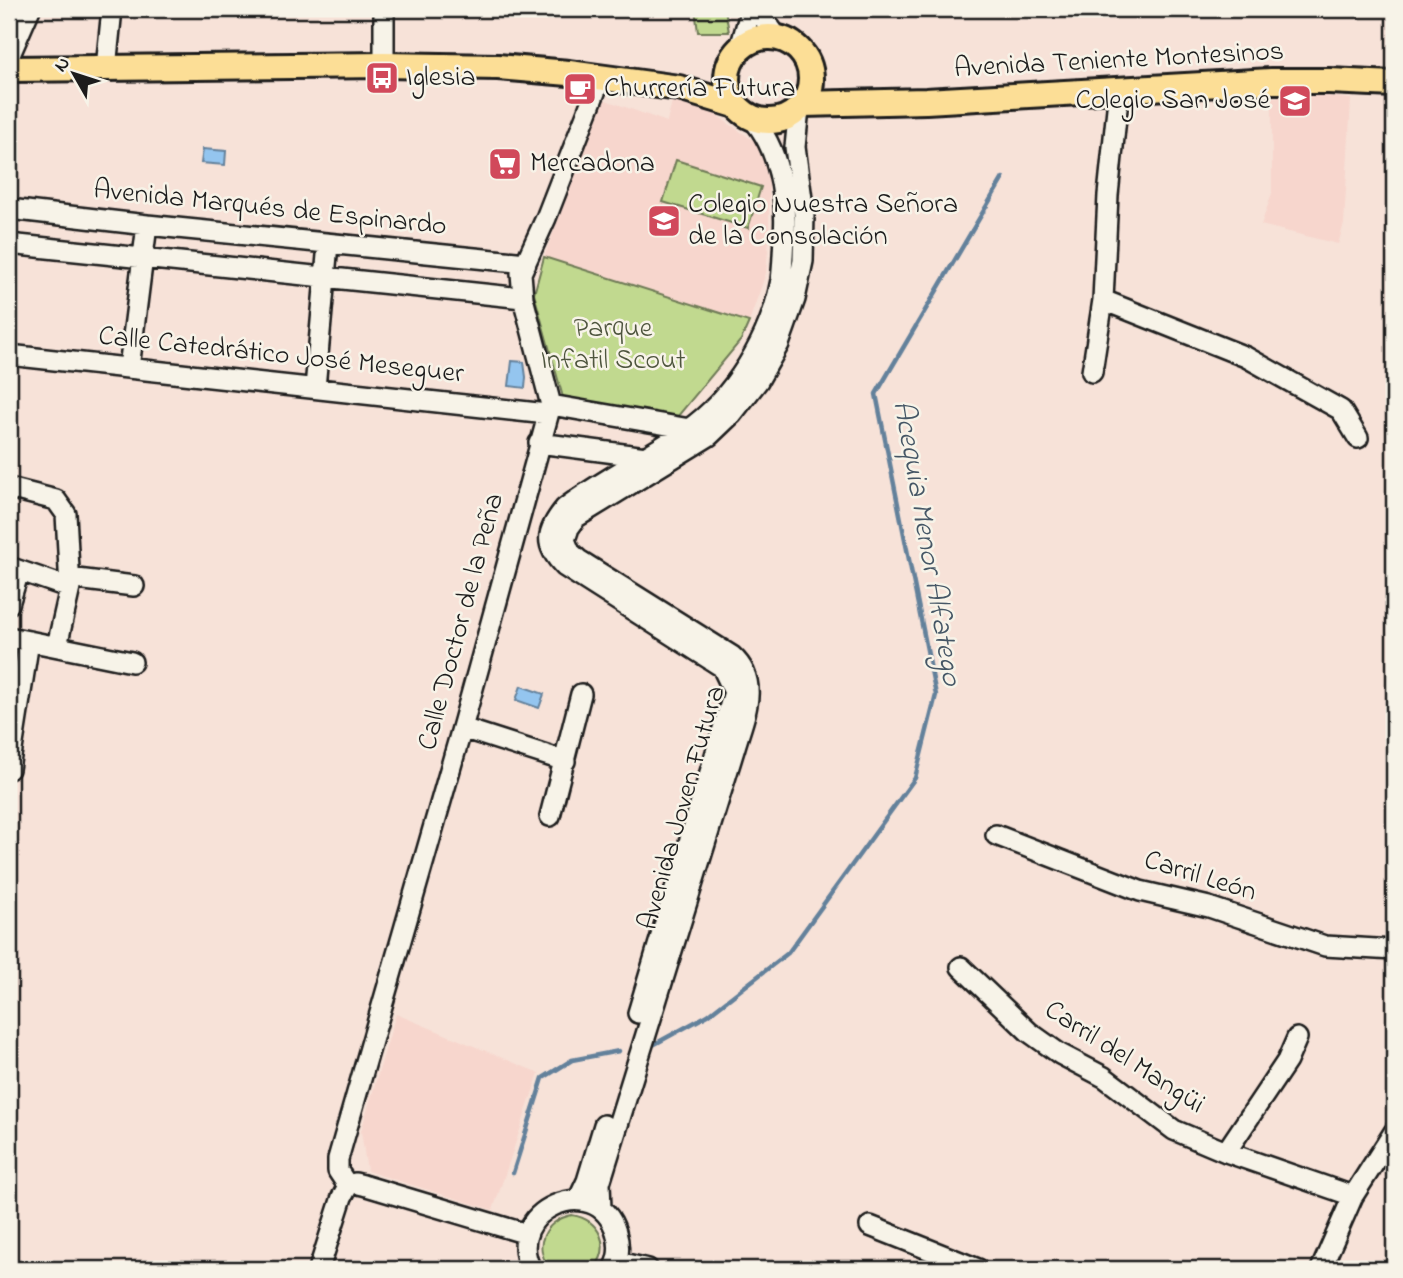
<svg xmlns="http://www.w3.org/2000/svg" width="1403" height="1278" viewBox="0 0 1403 1278" font-family="'Indie Flower',sans-serif">
	<style>
		.built { fill: #f7d6cd }
		.green { fill: #c1d98f; stroke: #6e7a56; stroke-width: 2 }
		.water { fill: #94c5ef; stroke: #64819b; stroke-width: 2 }
		.lines { fill: none; stroke-linecap: round; stroke-linejoin: round }
		.stream { stroke: #64819b; stroke-width: 4.5 }
		.minor-casing { stroke: #1c1c1c; stroke-width: 24 }
		.major-casing { stroke: #1c1c1c; stroke-width: 30 }
		.minor { stroke: #f7f3e8; stroke-width: 19 }
		.major { stroke: #fcde96; stroke-width: 24 }
		.labels { text-anchor: middle; dominant-baseline: central; stroke-width: 5; stroke-linejoin: round; paint-order: stroke }
		.street-label { font-size: 28px; fill: #1c1c1c; stroke: #f7f3e8 }
		.poi-label { font-size: 28px; fill: #1c1c1c; stroke: #f7f3e8; text-anchor: start }
		.park-label { font-size: 28px; fill: #4e553e; stroke: #f7f3e8 }
		.water-label { font-size: 30px; font-style: italic; fill: #465766; stroke: #f7f3e8 }
	</style>
	<rect width="100%" height="100%" fill="#f7e2d8"/>
	<filter id="ink" filterUnits="userSpaceOnUse"><feTurbulence type="fractalNoise" baseFrequency=".0143" numOctaves="2"/><feDisplacementMap in="SourceGraphic" scale="14" xChannelSelector="R" yChannelSelector="G"/><feConvolveMatrix kernelMatrix="1 2 1 2 8 2 1 2 1" color-interpolation-filters="sRGB"/></filter>
	<g filter="url(#ink)">
		<path class="built" d="M1326,96l25,3 -7,125 -6,20 -77,-19 11,-32v-96z
			M673,97l34,6 9,12 41,28 12,38v58l-3,34 -17,49 -205,-65 59,-158 64,23z
			M396,1014l143,59 -46,137 -126,-39 -6,-40z"/>
		<path class="green" d="M695,9h30l4,23h-31z
			M676,160l85,27 -13,41 -85,-26z
			M544,257l205,65 -8,18 -63,76 -114,-15 -30,-107z
			M572,1215c28,5 40,31 22,54h-43c-20,-22 -6,-49 21,-54z"/>
		<path class="water" d="M203,149l23,2 -1,14 -24,-2z
			M512,361l12,1 2,15 -1,11 -16,-2z
			M521,686l23,8 -5,14 -23,-8z"/>
		<g class="lines">
			<path class="stream" d="M653,1045l55,-30 80,-62 127,-175 21,-83 -60,-301 127,-216
				M513,1173l30,-95 29,-18 47,-9"/>
			<defs>
				<path id="minor" d="M757,9l20,28
					M740,48l11,-39
					M9,57l21,-48
					M384,65v-56
					M106,68l6,-59
					M9,209l138,16 379,38
					M9,244l514,54
					M1103,300l143,57 95,53 17,28
					M9,355l538,59
					M129,368l18,-143
					M1092,372l11,-72 5,-105 11,-106
					M315,388l13,-144
					M551,405l139,24
					M539,443l107,14
					M9,488l47,12 10,14 4,74 -13,58
					M9,567l61,21
					M69,578l65,8
					M9,604l10,-33
					M9,637l123,25
					M462,728l103,33
					M9,769l20,-128
					M550,816l31,-122
					M996,835l144,56 69,16 116,39 69,4
					M961,967l68,65 31,22 44,23 70,53 52,22 127,44
					M638,1013l96,-321 -12,-25 -157,-100c-22,-22 -19,-36 0,-59 38,-29 82,-50 121,-77 48,-33 85,-94 95,-151 2,-14 2,-29 3,-43 3,-40 -5,-89 -33,-120
					M1226,1152l61,-91 10,-23
					M348,1186l-10,-15v-12l124,-431 89,-323 -28,-107 -2,-25 25,-55 55,-141
					M348,1186l7,-3 8,2 164,49
					M578,1200l9,-19 17,-56
					M601,1209l-1,-26 135,-436c9,-31 26,-65 -3,-91l-153,-96 -9,-8 -5,-12 4,-12 8,-11 132,-81 23,-22 26,-33 21,-37 16,-45 8,-38 1,-47 -9,-67 4,-39
					M870,1226l108,43
					M618,1262l30,7
					M319,1269l23,-72 6,-11
					M531,1269c-30,-58 65,-100 85,-37 4,13 4,25 -3,37
					M1321,1269l32,-73 41,-64"/>
				<path id="major" d="M727 79a42 42 0 1 1 84 0a42 42 0 1 1-84 0Z
					M9,69l375,-4 114,2 71,6 110,15 56,17
					M803,104l123,-3 345,-20h58l65,3"/>
			</defs>
			<use href="#minor" class="minor-casing"/>
			<use href="#major" class="major-casing"/>
			<use href="#minor" class="minor"/>
			<use href="#major" class="major"/>
		</g>
	</g>
	<defs>
		<symbol id="bus-square" viewBox="-11 -11 22 22"><rect x="-9" y="-9" width="18" height="18" rx="4" fill="#d1495b" stroke="#f7f3e8"/><path d="M-5-6H5V4H4V6H2V4H-2V6H-4V4H-5ZM-3.5-4V0h7V-4ZM-3.5 1.2v1.5H-2V1.2ZM2 1.2v1.5H3.5V1.2Z" fill="#fff"/></symbol>
		<symbol id="cafe-square" viewBox="-11 -11 22 22"><rect x="-9" y="-9" width="18" height="18" rx="4" fill="#d1495b" stroke="#f7f3e8"/><path d="M-5.5-4.5H6V0H3Q3 3.5 0 3.5H-2.5Q-5.5 3.5-5.5 0ZM3-3.2v2h1.7v-2ZM-6 4.5H4V6H-6Z" fill="#fff"/></symbol>
		<symbol id="school-square" viewBox="-11 -11 22 22"><rect x="-9" y="-9" width="18" height="18" rx="4" fill="#d1495b" stroke="#f7f3e8"/><path d="M0-5L7-2L0 1L-7-2ZM-4 1L0 2.5L4 1V4Q0 6-4 4Z" fill="#fff"/></symbol>
		<symbol id="supermarket-square" viewBox="-11 -11 22 22"><rect x="-9" y="-9" width="18" height="18" rx="4" fill="#d1495b" stroke="#f7f3e8"/><path d="M-6-5.5h2.5l.6 2H6L4.5 2H-2.5L-4.4-4H-6ZM-1.5 3.2a1.3 1.3 0 1 0 .1 0ZM3 3.2a1.3 1.3 0 1 0 .1 0Z" fill="#fff"/></symbol>
	</defs>
	<g fill-rule="evenodd">
		<use href="#bus-square" x="363" y="59" width="38" height="38"/>
		<use href="#cafe-square" x="561" y="70" width="38" height="38"/>
		<use href="#school-square" x="1276" y="82" width="38" height="38"/>
		<use href="#supermarket-square" x="486" y="145" width="38" height="38"/>
		<use href="#school-square" x="645" y="202" width="38" height="38"/>
	</g>
	<g class="labels">
		<g class="street-label">
			<text transform="translate(1119 61) rotate(-3)">Avenida Teniente Montesinos</text>
			<text transform="translate(270 209) rotate(6)">Avenida Marqués de Espinardo</text>
			<text transform="translate(281 356) rotate(6)">Calle Catedrático José Meseguer</text>
			<text transform="translate(462 622) rotate(-75)">Calle Doctor de la Peña</text>
			<text transform="translate(683 808) rotate(-74)">Avenida Joven Futura</text>
			<text transform="translate(1200 877) rotate(17)">Carril León</text>
			<text transform="translate(1124 1058) rotate(33)">Carril del Mangüi</text>
		</g>
		<g class="poi-label">
			<text x="406" y="78">Iglesia</text>
			<text x="604" y="89">Churrería Futura</text>
			<text x="1270" y="101" text-anchor="end">Colegio San José</text>
			<text x="530" y="164">Mercadona</text>
			<text x="688" y="205">Colegio Nuestra Señora<tspan x="688" dy="32">de la Consolación</tspan></text>
		</g>
		<g class="park-label">
			<text x="613" y="329">Parque<tspan x="613" dy="32">Infatil Scout</tspan></text>
		</g>
		<g class="water-label">
			<text transform="translate(926 543) rotate(80)">Acequia Menor Alfatego</text>
		</g>
	</g>
	<rect width="1403" height="1278" fill="none" stroke="#f7f3e8" stroke-width="35"/>
	<rect x="18" y="18" width="1368" height="1243" fill="none" stroke="#1c1c1c" stroke-width="2.5" filter="url(#ink)"/>
	<g transform="translate(74 74) rotate(309)" stroke="#f7f3e8" stroke-width="5" paint-order="stroke">
	<path d="M0-5L12 26L0 18L-12 26Z" fill="#1c1c1c"/>
	<text y="-10" font-size="19" font-weight="bold" text-anchor="middle" fill="#1c1c1c">N</text>
	</g>
</svg>
